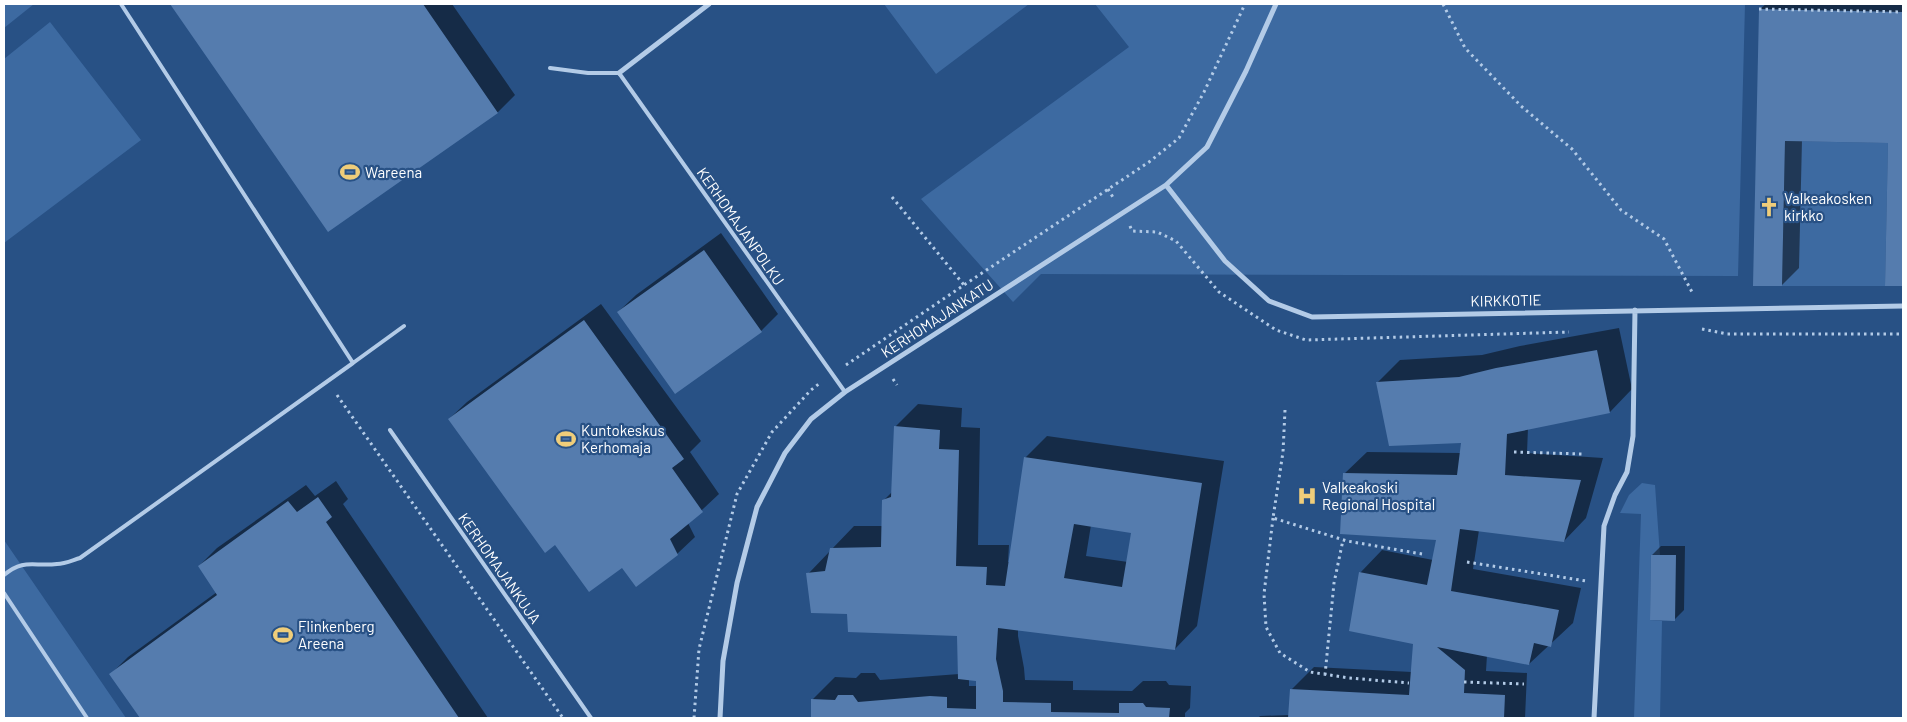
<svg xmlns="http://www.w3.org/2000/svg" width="1907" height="722" viewBox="0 0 1907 722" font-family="Barlow,sans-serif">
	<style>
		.green { fill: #3d6aa1 }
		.shadow { fill: #0007; fill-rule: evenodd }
		.building { fill: #557cae; fill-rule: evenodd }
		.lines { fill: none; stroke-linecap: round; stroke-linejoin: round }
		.path { stroke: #b3cbe7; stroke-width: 3; stroke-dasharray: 2.5 4; stroke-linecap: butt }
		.lane { stroke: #b3cbe7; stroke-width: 4 }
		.street { stroke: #b3cbe7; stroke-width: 5 }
		.labels { text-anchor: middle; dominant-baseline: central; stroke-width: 4.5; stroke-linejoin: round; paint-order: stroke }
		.poi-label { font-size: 15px; fill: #fff; stroke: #285185; text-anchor: start }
		.street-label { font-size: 15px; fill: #fff; stroke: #285185 }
	</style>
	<rect width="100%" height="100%" fill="#285185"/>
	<path class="green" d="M4,4h30l-30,24z
		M884,4h145l-93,70z
		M1095,4h650l-7,272 -697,-2 -28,28 -92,-103 208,-152z
		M50,22l91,118 -137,103v-184z
		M1785,141l103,2 -3,143h-103z
		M1642,483l13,2 5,70h-9l-1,65 12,1 -2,97h-26l7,-204 -21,-1 9,-18z
		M4,540l122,178h-122z"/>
	<path class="shadow" d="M171,4h281l63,91 -17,17 -170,118z
		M1766,4h137v281h-17l4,-143 -88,-2 -3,128 -17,17 -22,-276z
		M721,233l57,81 -17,17 -143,-19 18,-17z
		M601,304l100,137 -11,11 29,42 -31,29 7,14 -18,17 -55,12 -66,-23 -107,-124 18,-17z
		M1619,328l13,61 -22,23 -82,16 -1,25 76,5 -17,60 -22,23 -85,-11 -6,39 108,19 -8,35 -44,41 -42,-9 -1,16 41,2 -2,45h-267l2,-2 30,-1 1,-25 23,-23 98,5 2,-29 -54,-70 22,-23 51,10 4,-22 -93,-64 23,-22 94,1 1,-11 -84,-60 22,-22 82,-5 38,-9z
		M918,404l44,4 -1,19 19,1 -2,117h31l-1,17h2l15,-104 22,-22 177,25 -27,165 -22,23 -157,-20v7l6,32 1,12 48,1v9l59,1 11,-10h23l3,4 22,1 -1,22 -5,5v5h-373l1,-19 22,-22 21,1 5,-5h14l5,7 79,-6v-39l-111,-22 -40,-39 46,-48h29v-25l10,-10 3,-65zM1091,525l42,7 -5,30 -42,-6zM969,679h8v7h-8z
		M336,481l12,18 -5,5 145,214h-346l-31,-44 17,-17 89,-65 -18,-26 18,-18 89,-63 9,11z
		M1661,546h24l-1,64 -9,9 -23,-64z"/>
	<path class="building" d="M170,4h253l75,109 -170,119z
		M1759,9l144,3v274h-18l3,-143 -103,-2 -3,145h-29z
		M704,250l58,82 -87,62 -58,-82z
		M584,320l100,139 -12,9 31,44 -33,27 8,16 -42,32 -14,-19 -33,24 -34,-47 -10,8 -97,-134z
		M1597,350l13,63 -103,21 -2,41 76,5 -17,62 -104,-13 -9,62 108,19 -8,37 -17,-4 -5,22 -92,-18 28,23 -1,23 41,2 -1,23h-216l2,-29 119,6 4,-51 -64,-13 10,-59 68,13 9,-45 -96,-6 3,-61 114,2 4,-32 -72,3 -13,-64 83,-5 37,-9z
		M894,426l46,4 -1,19 20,1 -3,116 31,1 -1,18 19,1 19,-129 178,26 -27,167 -177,-22 -2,31 7,32v11l48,1v9l68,1v-10h24l3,4 24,1 -1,10h-358v-19l24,1 3,-5h15l5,7 72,-6 17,1v11l29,1v-28l-18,-2 -1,-43 -109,-4 -1,-18 -36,-1 -5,-40 19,-2 5,-23 51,-1 1,-47 9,-3zM1074,524l57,9 -9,54 -58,-9z
		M318,497l14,20 -6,5 133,196h-319l-31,-44 108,-79 -19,-29 90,-65 9,11z
		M1651,555h25l-1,66 -25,-1z"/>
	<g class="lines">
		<path class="path" d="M1443,4l22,44 56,58 51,43 49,61 43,29 29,55
			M1759,9l144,3
			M1108,189l6,10
			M892,197l72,88
			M1130,226l2,5 25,1 19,9 43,51 57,38 30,10 263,-8
			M1702,329l25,5h176
			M846,365l118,-80 185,-123 30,-24 25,-46 41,-88
			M893,379l4,6
			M337,395l226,323
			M1285,410l-2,42 -10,66 74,23 75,13
			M1514,452l69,2
			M1273,518l-9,76 2,33 14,26 30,19 39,6 60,5
			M1467,562l119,19
			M1325,675l9,-92 9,-43
			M1464,682l60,2
			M694,718l5,-69 38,-155 35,-62 39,-42 9,-7"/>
		<path class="lane" d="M121,4l232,359 51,-37
			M550,68l38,5h31l226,319
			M390,430l201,288
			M4,575c20,-17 30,-8 53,-11 8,0 16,-4 23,-6l273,-195
			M4,593l83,125"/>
		<path class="street" d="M619,73l90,-69
			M1166,185l59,76 44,40 43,16 591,-11
			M720,718l3,-57 14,-78 20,-76 28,-54 26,-34 34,-27 321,-207 41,-38 39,-76 30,-67
			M1594,718l10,-192 11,-31 12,-23 6,-36 2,-126"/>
	</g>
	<defs>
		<symbol id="stadium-bare" viewBox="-9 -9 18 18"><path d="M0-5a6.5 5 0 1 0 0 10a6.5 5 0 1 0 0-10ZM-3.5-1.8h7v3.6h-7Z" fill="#efcd7a" stroke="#285185" stroke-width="2.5" paint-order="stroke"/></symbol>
		<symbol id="church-bare" viewBox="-9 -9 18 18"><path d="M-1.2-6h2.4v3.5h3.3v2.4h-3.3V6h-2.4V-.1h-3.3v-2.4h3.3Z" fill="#efcd7a" stroke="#285185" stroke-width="2.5" paint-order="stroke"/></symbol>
		<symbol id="hospital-bare" viewBox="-9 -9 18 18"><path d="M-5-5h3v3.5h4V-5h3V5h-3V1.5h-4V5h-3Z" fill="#efcd7a" stroke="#285185" stroke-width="2.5" paint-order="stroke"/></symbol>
	</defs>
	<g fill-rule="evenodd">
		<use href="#stadium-bare" x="336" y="158" width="28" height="28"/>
		<use href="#church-bare" x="1755" y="193" width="28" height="28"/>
		<use href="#stadium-bare" x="552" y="425" width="28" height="28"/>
		<use href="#hospital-bare" x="1293" y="482" width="28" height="28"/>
		<use href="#stadium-bare" x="269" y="621" width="28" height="28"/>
	</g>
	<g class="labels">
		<g class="poi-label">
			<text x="365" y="172">Wareena</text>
			<text x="1784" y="198">Valkeakosken<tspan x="1784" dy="17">kirkko</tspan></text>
			<text x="581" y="430">Kuntokeskus<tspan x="581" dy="17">Kerhomaja</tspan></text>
			<text x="1322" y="487">Valkeakoski<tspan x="1322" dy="17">Regional Hospital</tspan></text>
			<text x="298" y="626">Flinkenberg<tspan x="298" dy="17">Areena</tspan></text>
		</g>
		<g class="street-label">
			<text transform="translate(741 226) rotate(55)">KERHOMAJANPOLKU</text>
			<text transform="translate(1506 300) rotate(-1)">KIRKKOTIE</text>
			<text transform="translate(937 318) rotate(-33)">KERHOMAJANKATU</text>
			<text transform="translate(500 568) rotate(55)">KERHOMAJANKUJA</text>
		</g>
	</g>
	<rect width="1907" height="722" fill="none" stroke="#ffffff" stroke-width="10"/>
</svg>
